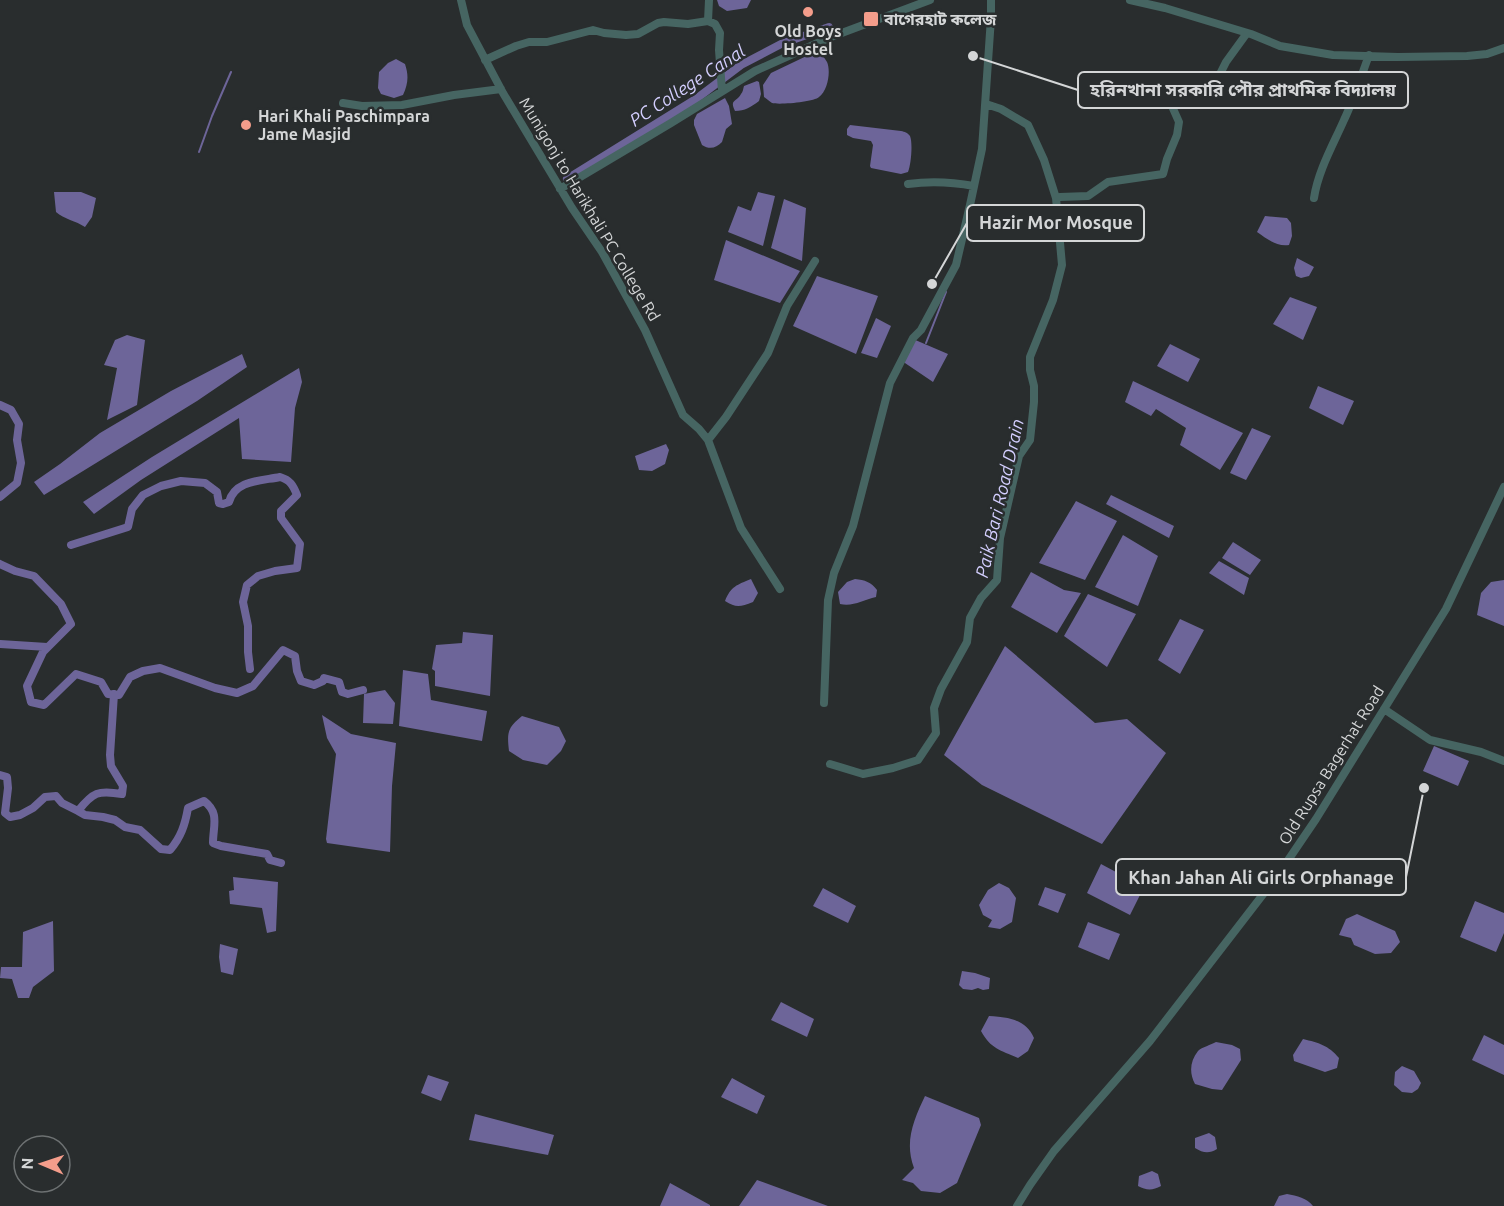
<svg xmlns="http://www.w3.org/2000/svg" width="1504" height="1206" viewBox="0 0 1504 1206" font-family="Ubuntu,'Noto Sans Bengali',sans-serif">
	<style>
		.water { fill: #6d6599 }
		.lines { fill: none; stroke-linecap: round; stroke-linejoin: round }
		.stream { stroke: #6d6599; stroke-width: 2 }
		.canal { stroke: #6d6599; stroke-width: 8 }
		.minor { stroke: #466562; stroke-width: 8 }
		.poi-dot { fill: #f49d8b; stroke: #292d2e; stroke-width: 2 }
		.labels { text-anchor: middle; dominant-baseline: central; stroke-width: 5; stroke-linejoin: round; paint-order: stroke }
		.poi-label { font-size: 16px; font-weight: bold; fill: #d4d6d7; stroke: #292d2e; text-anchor: start }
		.street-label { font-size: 16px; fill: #d4d6d7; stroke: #292d2e }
		.water-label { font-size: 18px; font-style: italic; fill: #d3cefe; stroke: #292d2e }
		.leader { fill: none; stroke: #d4d6d7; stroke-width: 2 }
		.callout-dot { fill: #d4d6d7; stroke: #292d2e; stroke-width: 2 }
		.callout { fill: #292d2e; stroke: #d4d6d7; stroke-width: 2 }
		.callout-label { font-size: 18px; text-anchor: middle; font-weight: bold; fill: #d4d6d7 }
	</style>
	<rect width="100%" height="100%" fill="#292d2e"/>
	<path class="water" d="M717,0h34l-4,8 -20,3 -8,-5z
		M817,51c4,3 7,6 10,11 4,9 1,28 -8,35 -5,5 -40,8 -47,6 -3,-2 -5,-4 -8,-6l-1,-12 8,-12z
		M396,59l9,5c4,12 3,20 -2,31l-9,3 -13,-4 -3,-6 1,-16 9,-9z
		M757,81l2,1 2,12 -2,7c-8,6 -14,10 -24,10 -6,-12 2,-9 6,-17 2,-2 2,-5 3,-8z
		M725,98l4,8 3,18 -6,5 -4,13c-6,6 -12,8 -20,3l-8,-20v-5l3,-6z
		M850,125l51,6c4,1 6,1 9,5 3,7 1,29 -2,36l-7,2 -30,-6 -1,-2 3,-21 -2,-4 -18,-3 -6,-3v-6z
		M54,192h27l15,6 -4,19 -7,10c-9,-6 -21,-8 -29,-15z
		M758,192l17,4 -12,50 -35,-14 10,-26 13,5z
		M784,199l22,9 -4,53 -31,-13z
		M1265,216l22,2 4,5 1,13 -3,9c-12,2 -22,-6 -32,-13z
		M726,240l74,31 -20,32 -66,-23z
		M1297,258l17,9 -5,9 -8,2 -5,-2 -2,-8z
		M817,276l61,20 -22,58 -63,-28z
		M1290,297l27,10 -14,33 -30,-16z
		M876,318l15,8 -14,32 -16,-5z
		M127,335l18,5 -8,65 -30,15 10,-52 -13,-3 11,-25z
		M913,339l35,15 -15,28 -31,-21z
		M1170,344l30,15 -12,23 -31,-16z
		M242,354l5,13 -50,34 -153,94 -10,-13 26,-18 40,-31 71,-42z
		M299,368l3,14 -7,26 -4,54 -49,-3 -3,-41 -98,62 -47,34 -11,-12 69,-45z
		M1133,381l110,52 -23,37 -40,-25 6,-17 -30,-19 -5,7 -26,-14z
		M1318,386l36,15 -11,24 -34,-17z
		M1252,428l19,8 -25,44 -16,-7z
		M666,444l3,6 -4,14 -13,7 -13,-1 -4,-14z
		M1111,495l63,31 -5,12 -63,-34z
		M1076,501l41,20 -32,59 -46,-17z
		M1123,535l35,21 -20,50 -43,-19z
		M1233,542l28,18 -11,15 -28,-17z
		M1219,561l30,17 -5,17 -35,-22z
		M1031,572l33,18 17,3 -24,40 -46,-26z
		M751,579l7,14 -5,9c-13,5 -17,6 -28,-1 6,-15 12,-16 26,-22z
		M855,579c10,1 16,3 22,11l-1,7c-13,3 -23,10 -36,7l-2,-12 9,-10z
		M1504,580v46l-27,-11 4,-22 10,-11z
		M1088,594l48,20 -29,53 -43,-31z
		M1180,619l24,11 -24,44 -22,-14z
		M463,632l30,3 -3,61 -55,-10v-15l-3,-2 4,-24 26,-2z
		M1005,646l90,77 32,-4 39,34 -64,91 -120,-59 -38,-30z
		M403,670l25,4 3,26 56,11 -5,30 -83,-15z
		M385,690l10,13 -2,21 -30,-1 1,-29z
		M322,715l29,19 45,9 -4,43 -2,66 -63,-9 -1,-4 10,-85 -9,-16z
		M522,716l37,11 7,14 -5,10 -14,14 -24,-5 -14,-9c-2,-18 -2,-23 13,-35z
		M1434,746l35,15 -11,25 -35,-15z
		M1101,864l43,23 -14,28 -43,-22z
		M233,877l45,5 -2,49 -9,2 -5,-25 -32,-4 -1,-13 5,-1z
		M999,883l10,5 7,10 -4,24 -12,7 -12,-2 4,-7 -9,-5 -4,-10 9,-15z
		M1045,887l21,7 -8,19 -20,-8z
		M823,888l33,18 -8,17 -35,-17z
		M1475,901l29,12v20l-8,19 -36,-15z
		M1357,914l38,17 5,11 -9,11 -16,1 -21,-9 -3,-7 -12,-3 7,-16z
		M53,921l1,50 -21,16 -4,11h-11l-6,-19 -12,-1 1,-11h21l1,-35z
		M1088,922l32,12 -11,26 -31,-13z
		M220,944l18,5 -5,26 -12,-3 -2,-15z
		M962,971l13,2 15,5 -1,11 -6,1 -5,-2 -6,2 -9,-1 -4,-4z
		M781,1002l33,17 -7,18 -36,-17z
		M989,1016c18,1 37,3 45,22l-6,13 -10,7c-18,-8 -27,-9 -37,-27z
		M1484,1035l20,10v30l-32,-15z
		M1303,1039c16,4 25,6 36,19l-2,10 -12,4 -31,-11 -1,-6z
		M1216,1042l16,3 8,4 1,11 -19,30 -10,-1 -17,-5c-6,-11 -5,-23 3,-33 4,-4 13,-6 18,-9z
		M1402,1066l12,5 7,12 -3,6 -6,4 -10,-1 -8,-7 1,-13z
		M428,1075l21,7 -8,19 -20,-8z
		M732,1078l33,18 -8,18 -36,-17z
		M925,1096l54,22 2,7 -24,58 -17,10 -19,-2 -8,-8 -11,-3 12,-12c-10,-26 0,-49 11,-72z
		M475,1114l79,21 -6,20 -79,-15z
		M1209,1133l6,4 2,12c-8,5 -14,4 -22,-1v-10z
		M1152,1171l6,3 3,12c-9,5 -15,4 -23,0l1,-10z
		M757,1180l71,26h-89z
		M670,1183l40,22v1h-50z
		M1287,1194c10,2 20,4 26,12h-39l5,-10z"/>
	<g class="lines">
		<path class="stream" d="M199,152l13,-36 19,-44
			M926,343l20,-51"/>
		<path class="canal" d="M567,179l129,-80 45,-34 40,-21 48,-17
			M0,405l11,5 8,14 -2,16 4,23 -4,20 -17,14
			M71,545l57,-18 4,-18 11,-14 18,-9 20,-5 24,2 12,9 2,11 4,1 6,-2c6,-22 32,-21 51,-25 10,3 13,8 17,18l-16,16v7l19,26 -3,24 -22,3 -17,5 -11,9 -4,17 5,24v26l2,17
			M0,564l15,7 19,5 27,28 10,20 -28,28 -16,34 4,16 13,3 32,-31 25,8 7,12 11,1 11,-18 13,-6 17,-3 55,20 22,5 16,-7 30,-36 12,6 2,15 4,10 13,4 9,-4 1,-3 15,4 3,10 6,2 15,-4
			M0,644l47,3
			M0,775l7,2 1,11 -3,25 5,4 10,-2 13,-7 12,-11 11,-1 6,7 16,8c15,-19 20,-21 44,-17l1,-8 -12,-20 -1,-11 4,-61
			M78,811l7,4 18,2 12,3 10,7 15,3 21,19 9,1c11,-13 15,-25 18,-42l16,-7c16,12 9,25 9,42l8,3 46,8 3,6 11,3"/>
		<path class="minor" d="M461,0l6,25 36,68 69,115 30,44 43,78 38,85 16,14 9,11 33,88 39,61
			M709,0l-1,21 7,3 5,9 -1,17 3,41
			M1130,0l35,8 86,26 29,12 53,9 65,2 69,-1 20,-2 17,-6
			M485,60l31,-14 13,-4h18l46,-12 11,3 22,2 12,-1 20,-11 6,-1 24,2 20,-3
			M343,103l19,3 40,-1 52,-10 47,-6
			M908,184c22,-3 44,-2 66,2
			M560,189l111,-66 84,-52 76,-34 99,-37
			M1060,197l28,-1 20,-14 55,-8 4,-15 10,-24 2,-13 -8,-18 16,-13 18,-3 14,-12 7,-14 21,-29
			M1314,198c4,-27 19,-53 30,-78 10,-21 17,-43 25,-65
			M708,440l18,-23 42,-64 19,-47 28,-45
			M824,703l4,-103 6,-27 19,-47 37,-143 23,-45 8,-8 35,-65 14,-60 12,-56 9,-131v-18
			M1384,709l46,31 51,12 23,9
			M830,764l33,10 30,-6 25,-8 18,-27 -2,-25 7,-19 26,-47 3,-24 11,-20 16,-18 3,-42 19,-82 11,-16 4,-38v-16l-4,-16v-13l23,-57 9,-35 -6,-67 -12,-38 -16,-35 -27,-16 -15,-5
			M1017,1206l13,-21 24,-34 96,-110 128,-166 38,-56 130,-210 58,-122"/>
	</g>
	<g class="poi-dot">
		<circle cx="808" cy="12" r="6"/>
		<rect x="863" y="11" width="16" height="16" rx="3"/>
		<circle cx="246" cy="125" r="6"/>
	</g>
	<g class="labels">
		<g class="poi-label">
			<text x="884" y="19">বাগেরহাট কলেজ</text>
			<text x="808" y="31" text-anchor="middle">Old Boys<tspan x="808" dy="18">Hostel</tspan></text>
			<text x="258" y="116">Hari Khali Paschimpara<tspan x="258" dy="18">Jame Masjid</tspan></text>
		</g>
		<g class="street-label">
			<text transform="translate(590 209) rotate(59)">Munigonj to Harikhali PC College Rd</text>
			<text transform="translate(1331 765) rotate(-58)">Old Rupsa Bagerhat Road</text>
		</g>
		<g class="water-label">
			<text transform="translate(687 85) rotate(-33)">PC College Canal</text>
			<text transform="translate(999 498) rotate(-77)">Paik Bari Road Drain</text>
		</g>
	</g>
	<path class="leader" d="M973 56L1078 90M932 284L967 223M1424 788L1406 877"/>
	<g class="callout-dot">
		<circle cx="973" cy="56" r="6"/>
		<circle cx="932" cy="284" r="6"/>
		<circle cx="1424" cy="788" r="6"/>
	</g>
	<g class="callout">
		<rect x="1078" y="72" width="330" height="36" rx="6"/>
		<rect x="967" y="205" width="177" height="36" rx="6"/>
		<rect x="1116" y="859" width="290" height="36" rx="6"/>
	</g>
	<g class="callout-label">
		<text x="1243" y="96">হরিনখানা সরকারি পৌর প্রাথমিক বিদ্যালয়</text>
		<text x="1056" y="229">Hazir Mor Mosque</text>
		<text x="1261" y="884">Khan Jahan Ali Girls Orphanage</text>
	</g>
	<g transform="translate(42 1164) rotate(272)"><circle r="28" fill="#292d2e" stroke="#6d7172" stroke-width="1.5"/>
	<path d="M0-4.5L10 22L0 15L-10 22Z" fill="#f49d8b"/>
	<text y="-9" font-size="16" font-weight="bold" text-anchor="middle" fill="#d4d6d7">N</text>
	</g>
</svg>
